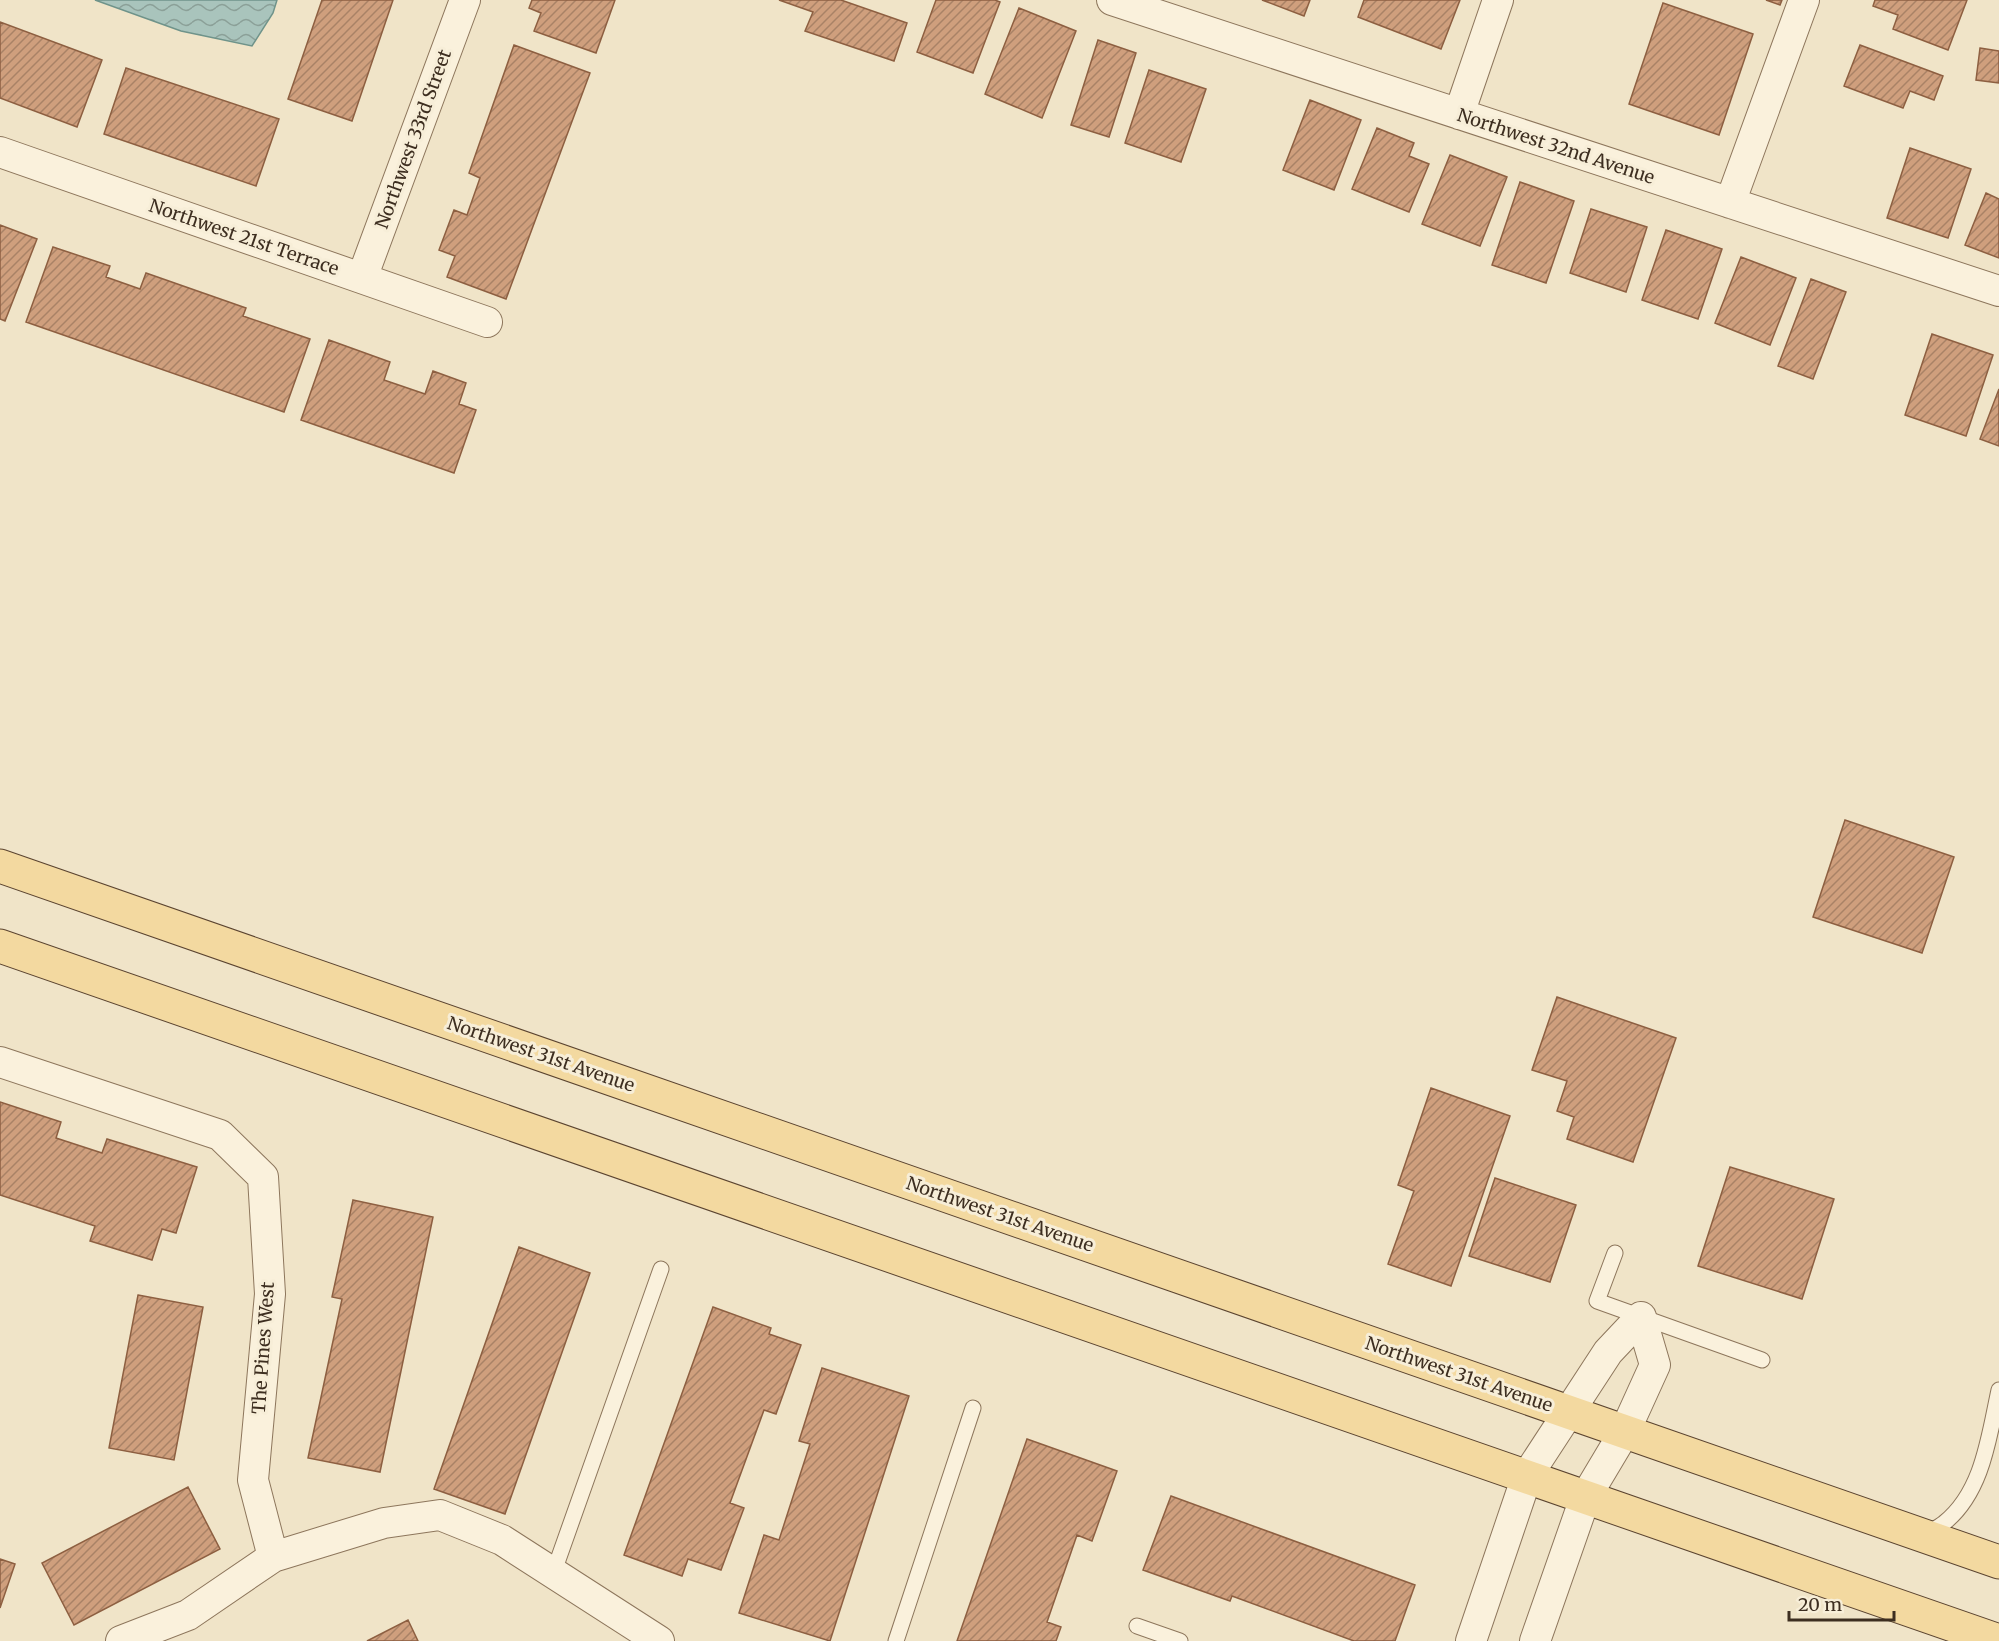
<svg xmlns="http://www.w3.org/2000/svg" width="1999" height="1641" viewBox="0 0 1999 1641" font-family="Merriweather,serif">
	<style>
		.water { fill: url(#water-waves); stroke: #6f938a; stroke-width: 1.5 }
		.building { fill: url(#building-hatch); stroke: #8d5f41; stroke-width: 1.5 }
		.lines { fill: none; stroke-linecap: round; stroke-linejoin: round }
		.lane-casing { stroke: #8d765c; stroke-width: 17 }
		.street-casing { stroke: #8d765c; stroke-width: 32 }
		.primary-casing { stroke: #5b4430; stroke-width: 35 }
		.lane { stroke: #faf1dc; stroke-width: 15 }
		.street { stroke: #faf1dc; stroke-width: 30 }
		.primary { stroke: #f3d9a0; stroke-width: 33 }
		.labels { text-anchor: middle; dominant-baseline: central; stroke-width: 6; stroke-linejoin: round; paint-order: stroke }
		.street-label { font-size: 18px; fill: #3d2e20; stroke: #f7eed8 }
	</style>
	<defs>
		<pattern id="water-waves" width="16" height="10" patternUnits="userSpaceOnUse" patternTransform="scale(1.5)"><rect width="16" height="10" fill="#a9c4bc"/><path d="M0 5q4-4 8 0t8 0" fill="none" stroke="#8ba098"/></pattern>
		<pattern id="building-hatch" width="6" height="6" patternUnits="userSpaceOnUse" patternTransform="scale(1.5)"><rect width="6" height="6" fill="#cf9f7d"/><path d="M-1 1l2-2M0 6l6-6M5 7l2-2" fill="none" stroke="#a98266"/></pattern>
	</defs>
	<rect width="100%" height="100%" fill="#f0e4c8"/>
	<path class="water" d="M95,0h182l-4,13 -21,33 -71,-15z"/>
	<path class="building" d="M322,0h71l-41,121 -64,-22z
		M532,0h83l-19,53 -62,-22 7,-18 -12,-5z
		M779,0h62l66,23 -13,38 -89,-30 8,-19z
		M936,0h59l5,2 -27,71 -56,-21z
		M1262,0h48l-6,16z
		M1364,0h96l-19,49 -83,-32z
		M1766,0h16l-2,5z
		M1875,0h92l-19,50 -55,-21 5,-14 -25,-9z
		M1663,3l90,31 -34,101 -90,-31z
		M1019,8l57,23 -34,87 -57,-24z
		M0,22l102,38 -25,67 -77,-29z
		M1098,40l38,13 -27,84 -38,-12z
		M514,45l76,28 -84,226 -59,-22 8,-21 -16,-6 15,-40 13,5 13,-37 -11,-5z
		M1860,45l83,31 -9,24 -24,-9 -7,17 -59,-22z
		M1980,48l19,3v32l-23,-3z
		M126,68l153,51 -23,67 -152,-52z
		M1149,70l57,19 -25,73 -56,-19z
		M1310,100l51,20 -27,70 -51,-20z
		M1377,128l37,15 -5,13 20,8 -20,48 -57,-23z
		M1910,148l61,21 -23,69 -61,-20z
		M1450,155l57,22 -27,69 -58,-22z
		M1520,182l54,19 -28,82 -54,-18z
		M1986,193l13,6v59l-34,-13z
		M1591,209l56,18 -21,65 -56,-19z
		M0,225l37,14 -32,82 -5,-2z
		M1666,230l56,19 -24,70 -56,-19z
		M53,247l57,19 -4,11 34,12 6,-16 100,35 -3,8 67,23 -26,73 -258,-90z
		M1741,257l55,21 -26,67 -55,-22z
		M1811,279l35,13 -33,87 -35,-13z
		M1932,334l61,21 -27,81 -61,-21z
		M329,340l61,22 -6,18 41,14 8,-23 33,12 -7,21 17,6 -22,63 -153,-53z
		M1999,389v57l-19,-7z
		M1845,820l109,37 -32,96 -109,-36z
		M1557,997l119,41 -43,124 -66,-23 7,-22 -17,-6 10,-30 -35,-11z
		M1431,1088l79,28 -59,170 -63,-22 26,-73 -16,-6z
		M0,1102l61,20 -5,16 46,15 5,-14 90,28 -21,66 -14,-4 -10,31 -62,-19 5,-15 -95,-31z
		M1730,1167l104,32 -32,100 -104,-33z
		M1495,1178l81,27 -26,77 -81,-26z
		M353,1200l80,17 -53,255 -72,-14 34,-159 -10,-2z
		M519,1247l71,26 -85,241 -71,-25z
		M138,1295l65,12 -29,153 -65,-12z
		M713,1307l58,21 -2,6 32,11 -25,69 -12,-4 -34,93 14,5 -23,62 -33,-11 -6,17 -58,-21z
		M822,1368l87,28 -79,245 -91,-28 25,-78 15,5 31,-96 -11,-3z
		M1027,1439l90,32 -25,70 -15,-6 -30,87 14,5 -5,14h-99z
		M188,1487l32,62 -146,76 -32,-62z
		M1171,1496l244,89 -20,56h-41l-122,-45 -2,5 -87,-31z
		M0,1559l15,5 -15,44z
		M408,1620l10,21h-51z"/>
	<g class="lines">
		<defs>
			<path id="lane" d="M1615,1253l-18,48 165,59
				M1924,1535c6,-4 14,-7 20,-12 39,-31 45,-87 55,-133
				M553,1574l108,-305
				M1137,1626l43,15
				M896,1641l77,-233"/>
			<path id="street" d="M1112,0l887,291
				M1459,114l39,-114
				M0,152l487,170
				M1730,203l74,-203
				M362,278l103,-278
				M0,1062l220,73 43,42 7,117 -17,186 20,77
				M121,1641l67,-26 85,-58 111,-34 56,-8 62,25 157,101
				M1471,1641l56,-165 81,-124 33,-35 14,48 -30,66 -40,67 -50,143"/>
			<path id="primary" d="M0,866l1999,696
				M0,946l1999,695"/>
		</defs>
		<use href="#lane" class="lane-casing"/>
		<use href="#street" class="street-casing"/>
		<use href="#primary" class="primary-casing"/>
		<use href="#lane" class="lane"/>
		<use href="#street" class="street"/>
		<use href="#primary" class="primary"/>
	</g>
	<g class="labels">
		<g class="street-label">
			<text transform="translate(413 139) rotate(-70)">Northwest 33rd Street</text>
			<text transform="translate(1556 146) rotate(18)">Northwest 32nd Avenue</text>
			<text transform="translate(244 237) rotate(19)">Northwest 21st Terrace</text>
			<text transform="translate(541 1054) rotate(19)">Northwest 31st Avenue</text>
			<text transform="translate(1000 1214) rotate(19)">Northwest 31st Avenue</text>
			<text transform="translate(263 1348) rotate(-86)">The Pines West</text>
			<text transform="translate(1459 1374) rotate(19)">Northwest 31st Avenue</text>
		</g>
	</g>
	<path d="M1789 1611v9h105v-9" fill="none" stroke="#3d2e20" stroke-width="3"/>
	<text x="1798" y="1611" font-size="18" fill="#3d2e20" stroke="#f7eed8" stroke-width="4.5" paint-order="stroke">20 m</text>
</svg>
